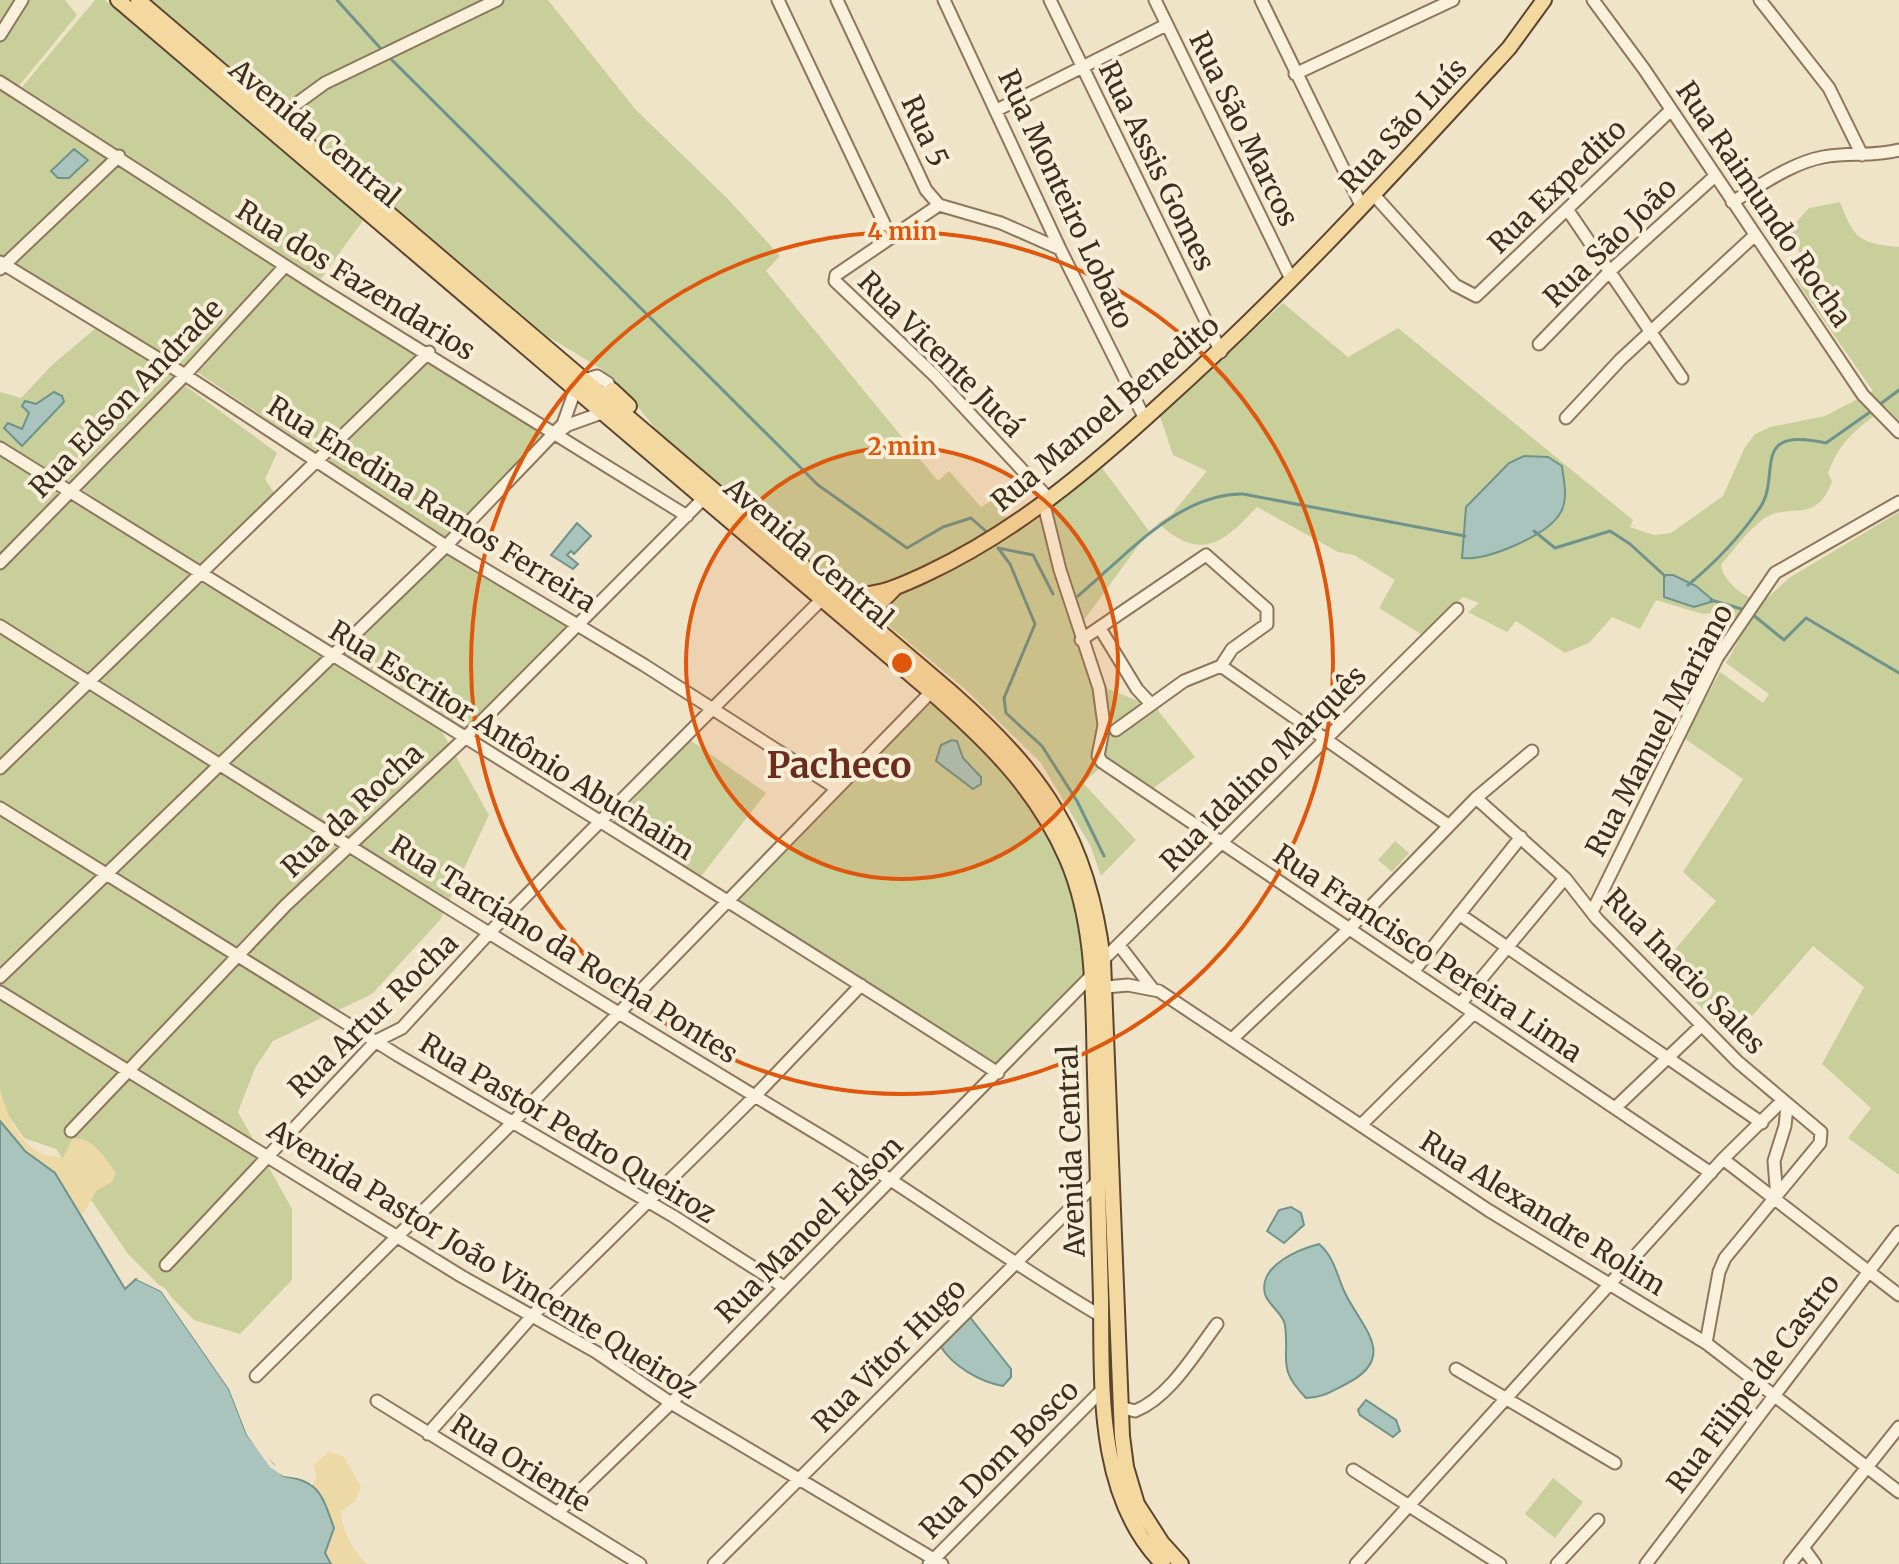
<svg xmlns="http://www.w3.org/2000/svg" width="1899" height="1564" viewBox="0 0 1899 1564" font-family="Merriweather,serif">
	<style>
		.green { fill: #c9cf9b; fill-rule: evenodd }
		.sand { fill: #ecd9a5 }
		.water { fill: #a9c4bc; stroke: #6f938a; stroke-width: 2 }
		.pier { fill: #f0e4c8 }
		.lines { fill: none; stroke-linecap: round; stroke-linejoin: round }
		.stream { stroke: #6f938a; stroke-width: 3 }
		.minor-casing { stroke: #8d765c; stroke-width: 15 }
		.major-casing { stroke: #5b4430; stroke-width: 18 }
		.minor { stroke: #faf1dc; stroke-width: 11 }
		.major { stroke: #f3d9a0; stroke-width: 14 }
		.ring { fill: none; stroke: #df570d; stroke-width: 4 }
		.labels { text-anchor: middle; dominant-baseline: central; stroke-width: 8; stroke-linejoin: round; paint-order: stroke }
		.street-label { font-size: 28px; fill: #3d2e20; stroke: #f7eed8 }
		.district-label { font-size: 36px; font-weight: bold; fill: #6b2e1e; stroke: #f7eed8 }
		.centre { fill: #df570d; stroke: #f7eed8; stroke-width: 4 }
		.ring-label { font-size: 24px; text-anchor: middle; font-weight: bold; fill: #df570d; stroke: #f7eed8; stroke-width: 8; stroke-linejoin: round; paint-order: stroke }
	</style>
	<rect width="100%" height="100%" fill="#f0e4c8"/>
	<path class="green" d="M0,0h65l12,15 -59,72 -18,-11z
		M95,0h10l259,219 -49,68 229,147 -98,106 -249,-168 99,-107 -274,-178z
		M152,0h396l88,110 91,88 53,58 -14,15 172,210 11,-10 32,36 13,-8 21,33 20,-11 65,-56 49,66 -73,100 32,58 48,19 39,49 -44,33 -43,-29 -25,22 53,57 -35,36 -11,-31 -49,-82 -75,-73 -305,-254 -38,-48 -23,-20 -53,-32z
		M0,84l278,182 -93,103 -44,-16 136,100 -12,26 14,21 -82,81 32,15 51,36 61,20 106,-101 120,74 -103,109 -28,-13 53,94 -49,105 -68,74 -99,47 -18,27 -17,44 54,97v71l-52,54 -46,-14 -66,-66 -72,-105 -32,-11 -24,-35v-711l21,6 31,-33 44,-37 -92,-57 -4,3z
		M1840,202c14,37 19,41 59,45v175l-13,-15c-28,21 -45,32 -58,66l4,8c-15,44 -42,21 -67,37 -17,12 -30,30 -44,47 3,18 25,35 43,36l25,-23 110,-66v663l-51,-37 23,-30 -49,-44 42,-77 -51,-41 -81,93 -71,-73 55,-65 -33,-29 60,-93 -59,-41 36,-66 43,31 6,-9 -43,-31 21,-38 -26,-13 -18,2 -47,-14 -16,29 -28,-12 -23,26 -24,10 -49,-32 -9,11 -39,-20 11,-9 -16,-6 -42,37 -42,-26 16,-28 -41,-25 -16,-3 -81,-45c-35,37 -56,55 -99,16l13,-8 36,-44 -34,-16 -13,-39 123,-113 65,54 50,-29 235,192 -3,7 24,8 17,-2 52,-37 22,-49 10,-13 15,-7 55,-11 48,-25 -78,-112 12,-9 -18,-40 20,-22zM1524,456l24,1 8,4 -42,85 -51,12 3,-51zM1673,575l23,11 18,15 -50,-4v-21z
		M930,704l10,3c91,83 135,142 145,268l-89,93 -265,-165z
		M690,740l76,53 -67,86 -86,-58z
		M1395,841l14,12 -17,19 -14,-12z
		M1553,1478l30,24 -28,36 -30,-24z"/>
	<path class="sand" d="M0,1089c6,23 16,49 37,62 8,6 17,4 26,7l9,-19c19,-4 35,20 44,35l-4,8 -15,8 -17,29 -25,-46 -48,-39 -7,-13z
		M329,1451l15,6 17,30 -6,14 -14,10c0,17 13,43 27,53h-37l-6,-11 -4,-60 -9,-8 5,-8 -4,-11z"/>
	<path class="water" d="M74,149l14,11 -19,18h-11l-7,-7z
		M54,392l8,4 2,6 -42,44 -18,-18 4,-5 14,6 7,-16 -7,-7 3,-5 11,3z
		M1524,456l24,1 14,9c2,16 7,35 -3,49 -14,21 -72,46 -97,43l4,-51 43,-44z
		M577,523l14,13 -17,18 -3,-3 -4,4 11,9 -5,5 -22,-14z
		M1673,575l23,11 18,15 -20,6 -30,-10v-22z
		M952,740l5,1 6,17 18,19v7l-8,5 -37,-28 5,-16z
		M0,1121l25,30 30,22 70,116 11,-10 25,12 68,98 18,46 36,41c37,5 39,19 51,52l-9,25 6,11h-331z
		M1291,1207l10,6 3,12 -20,18 -17,-12 12,-21z
		M1319,1244c16,14 17,30 26,49 17,35 54,64 1,91 -14,7 -24,14 -40,14 -30,-31 -16,-37 -21,-73 -2,-12 -17,-20 -20,-31 -7,-29 35,-45 54,-50z
		M969,1316l42,53v8l-8,9c-23,-4 -50,-20 -62,-39z
		M1366,1400l30,20 4,11 -7,6 -33,-22 -2,-5z"/>
	<path class="pier" d="M136,1279h9l20,9 67,99 19,46 22,31 11,8 23,4 7,6 -2,3 -7,-6 -22,-3 -13,-9 -23,-32 -18,-46 -68,-98z"/>
	<g class="lines">
		<path class="stream" d="M337,0l45,50
			M388,56l430,429 89,63 36,-21 28,-9 18,16
			M1879,405l20,-15
			M1534,531l21,17 55,-17 20,13 35,32
			M998,548l12,16 25,60 -31,74 2,15 36,33 35,55 27,55
			M998,548l35,7 20,39
			M1688,585c28,-23 50,-46 71,-76 24,-32 -12,-84 67,-66l47,-33
			M1078,596c47,-39 100,-103 165,-102l222,42
			M1711,600l34,10
			M1752,614l32,26 22,-22 93,55"/>
		<defs>
			<path id="minor" d="M778,0l113,238
				M837,0l89,190 13,15 62,18 59,26
				M944,0l116,249 85,170
				M1050,0l171,352
				M1155,0l136,279
				M1261,0l101,207
				M1593,0l51,69 219,326 36,37
				M1760,0l69,88 33,67
				M0,35l22,-35
				M1295,74l158,-74
				M0,82l323,208 364,226
				M997,110l169,-85
				M277,118l48,-35 172,-83
				M1374,195l81,90 21,11 195,-186
				M1732,202c28,-16 59,-39 91,-45 26,-5 51,0 76,-7
				M939,205l-103,70 -1,6 100,95 115,124
				M1567,209l115,169
				M0,262l185,113 261,171 198,119 192,123
				M0,269l119,-113
				M1539,344l71,-73 105,-95
				M1566,418l54,-58 134,-124
				M554,435l14,-10 39,-14
				M0,448c333,208 668,413 998,625
				M1044,505l16,65 39,118 5,37 -6,31 4,6 609,411
				M0,563l185,-188 100,-109
				M0,626c272,172 545,344 821,510 95,57 184,124 280,180
				M1101,630l36,59 14,15
				M1081,640l125,-85 61,54v15l-35,25 -11,17 -37,15 -68,49
				M1221,666l227,159
				M0,768l429,-416
				M1476,798l89,80 32,41 141,143 83,70 -1,11 -95,115 -6,14 -13,71
				M0,808l399,248 274,160 111,71
				M1592,912l125,-254 58,-85 124,-71
				M1459,914l303,209
				M1119,945l33,43
				M1103,960l354,-351
				M1413,972l108,-135
				M0,977l446,-431 117,-122 15,-42 19,-6 11,7 5,12
				M1106,987l22,-2 31,6 329,219 218,133 193,149
				M0,992l461,284 135,76 75,51 271,161
				M1461,1003l104,-125
				M1232,1039l117,-110 127,-131 56,-47
				M1616,1107l85,-81
				M1361,1125l113,-112
				M71,1131l215,-226 179,-167 240,-241
				M1723,1159l176,136
				M1777,1199l-3,-38 11,-35 2,-20
				M166,1265l210,-224 26,-13 89,-97 330,-331
				M1456,1369l159,94
				M256,1376l255,-252 420,-432
				M377,1401l263,163
				M1120,1407l15,4c35,-14 60,-58 82,-87
				M428,1434l104,-118 222,-219 107,-112
				M1353,1470l147,94
				M557,1513l114,-110 421,-428
				M1804,1549l11,15
				M714,1564l385,-384
				M929,1564l174,-175
				M1356,1564l367,-405 58,-57
				M1557,1564l41,-44
				M1646,1564l253,-332
				M1790,1564l109,-137"/>
			<path id="major" d="M118,0l813,692c56,49 106,97 136,167 29,67 26,144 28,216 2,74 4,149 6,224 1,88 -5,198 62,265
				M138,0l814,693c91,81 136,144 151,267l19,476 4,31 11,37 25,39 19,21
				M612,390l17,16
				M837,592c33,9 61,-5 91,-19 89,-42 162,-104 234,-170 123,-110 235,-233 347,-355l35,-48
				M861,622l33,-33"/>
		</defs>
		<use href="#minor" class="minor-casing"/>
		<use href="#major" class="major-casing"/>
		<use href="#minor" class="minor"/>
		<use href="#major" class="major"/>
	</g>
	<circle cx="902" cy="663" r="216" fill="#df570d" fill-opacity=".12"/>
	<g class="ring">
		<circle cx="902" cy="663" r="216"/>
		<circle cx="902" cy="663" r="431"/>
	</g>
	<g class="labels">
		<g class="street-label">
			<text transform="translate(1403 125) rotate(-47)">Rua São Luís</text>
			<text transform="translate(1244 129) rotate(64)">Rua São Marcos</text>
			<text transform="translate(925 131) rotate(66)">Rua 5</text>
			<text transform="translate(315 133) rotate(40)">Avenida Central</text>
			<text transform="translate(1157 166) rotate(64)">Rua Assis Gomes</text>
			<text transform="translate(1557 186) rotate(-44)">Rua Expedito</text>
			<text transform="translate(1066 199) rotate(65)">Rua Monteiro Lobato</text>
			<text transform="translate(1764 204) rotate(56)">Rua Raimundo Rocha</text>
			<text transform="translate(1610 242) rotate(-44)">Rua São João</text>
			<text transform="translate(356 280) rotate(32)">Rua dos Fazendarios</text>
			<text transform="translate(941 354) rotate(45)">Rua Vicente Jucá</text>
			<text transform="translate(126 398) rotate(-46)">Rua Edson Andrade</text>
			<text transform="translate(1105 413) rotate(-40)">Rua Manoel Benedito</text>
			<text transform="translate(432 504) rotate(32)">Rua Enedina Ramos Ferreira</text>
			<text transform="translate(809 553) rotate(41)">Avenida Central</text>
			<text transform="translate(1659 730) rotate(-62)">Rua Manuel Mariano</text>
			<text transform="translate(512 740) rotate(32)">Rua Escritor Antônio Abuchaim</text>
			<text transform="translate(1263 768) rotate(-45)">Rua Idalino Marquês</text>
			<text transform="translate(352 810) rotate(-43)">Rua da Rocha</text>
			<text transform="translate(564 949) rotate(32)">Rua Tarciano da Rocha Pontes</text>
			<text transform="translate(1428 953) rotate(34)">Rua Francisco Pereira Lima</text>
			<text transform="translate(1685 971) rotate(46)">Rua Inacio Sales</text>
			<text transform="translate(373 1015) rotate(-44)">Rua Artur Rocha</text>
			<text transform="translate(568 1128) rotate(31)">Rua Pastor Pedro Queiroz</text>
			<text transform="translate(1071 1151) rotate(-92)">Avenida Central</text>
			<text transform="translate(1543 1213) rotate(32)">Rua Alexandre Rolim</text>
			<text transform="translate(809 1229) rotate(-45)">Rua Manoel Edson</text>
			<text transform="translate(483 1259) rotate(32)">Avenida Pastor João Vincente Queiroz</text>
			<text transform="translate(889 1355) rotate(-45)">Rua Vitor Hugo</text>
			<text transform="translate(1753 1383) rotate(-53)">Rua Filipe de Castro</text>
			<text transform="translate(999 1459) rotate(-45)">Rua Dom Bosco</text>
			<text transform="translate(521 1463) rotate(32)">Rua Oriente</text>
		</g>
		<g class="district-label">
			<text x="839" y="765">Pacheco</text>
		</g>
	</g>
	<circle cx="902" cy="663" r="12" class="centre"/>
	<g class="ring-label">
		<text x="902" y="240">4 min</text>
		<text x="902" y="455">2 min</text>
	</g>
</svg>
